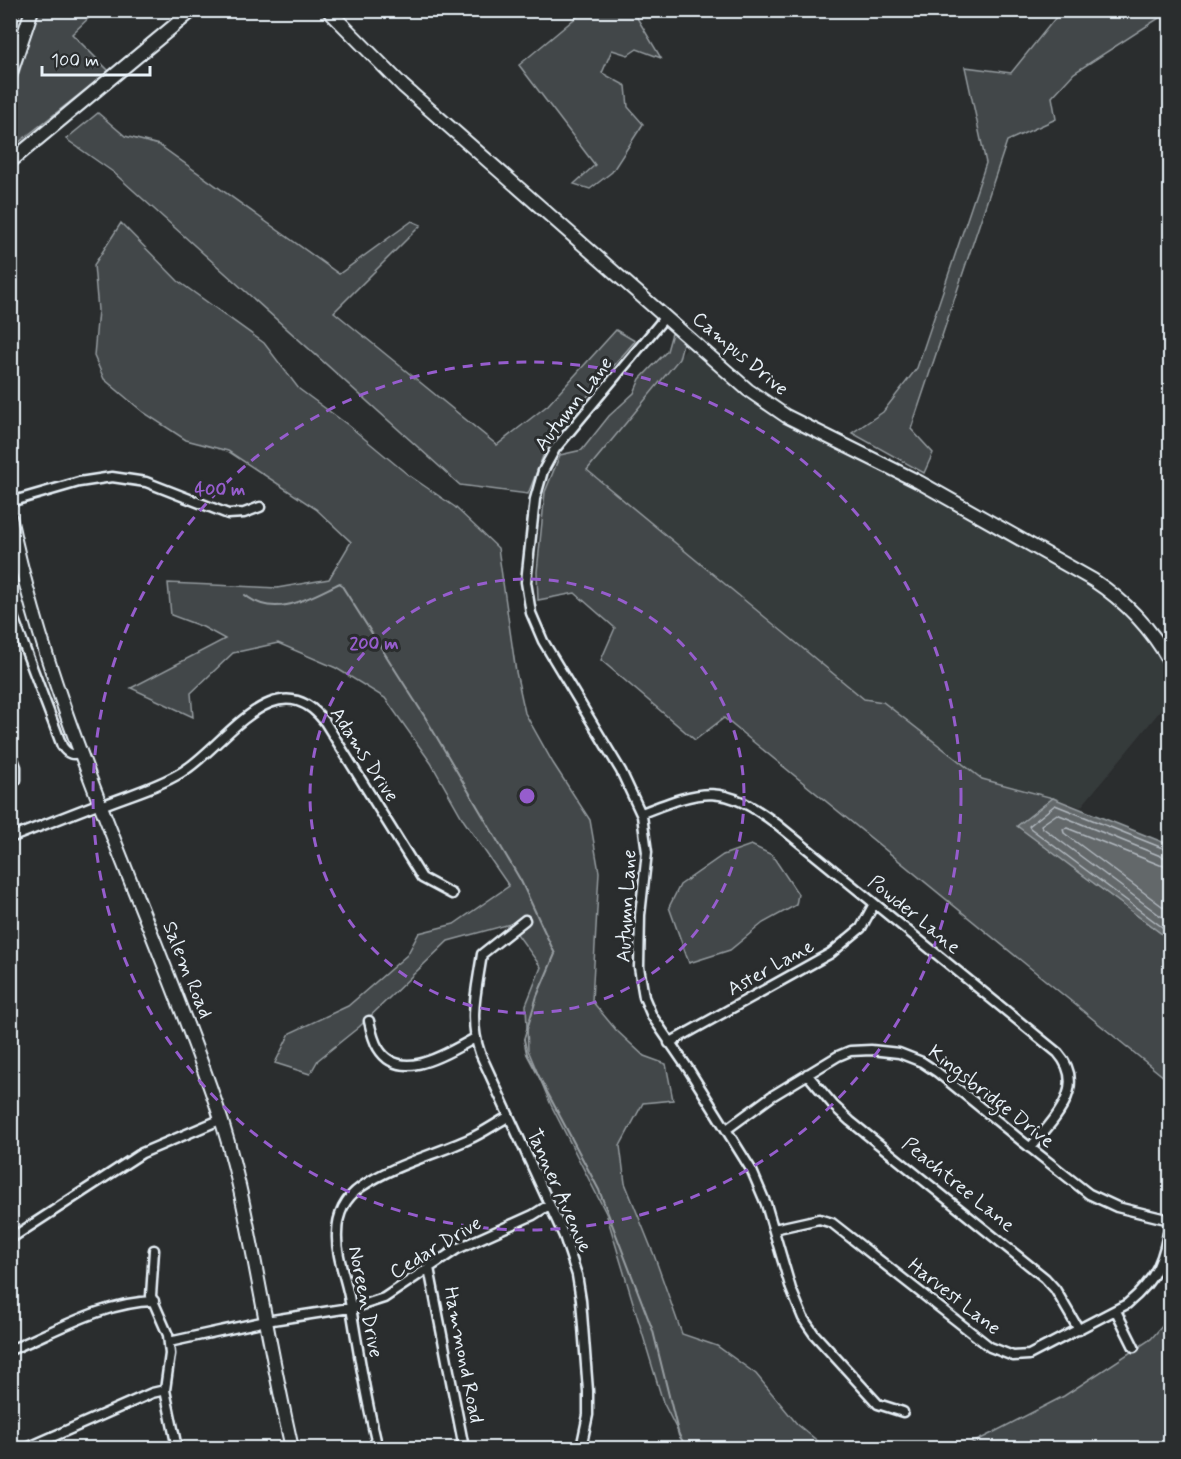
<svg xmlns="http://www.w3.org/2000/svg" width="1181" height="1459" viewBox="0 0 1181 1459" font-family="Mynerve,sans-serif">
	<style>
		.built { fill: #363a3b }
		.green { fill: #424648; stroke: #959ca0; stroke-width: 1.5 }
		.water { fill: #63686b; stroke: #989fa3; stroke-width: 1.5 }
		.lines { fill: none; stroke-linecap: round; stroke-linejoin: round }
		.shore { stroke: #b3bac0; stroke-width: 1.5 }
		.stream { stroke: #989fa3; stroke-width: 2 }
		.street-casing { stroke: #e8f1f8; stroke-width: 13 }
		.secondary-casing { stroke: #e8f1f8; stroke-width: 16 }
		.street { stroke: #2a2d2e; stroke-width: 8 }
		.secondary { stroke: #2a2d2e; stroke-width: 12 }
		.ring { fill: none; stroke: #965dcd; stroke-width: 3; stroke-dasharray: 10 8 }
		.labels { text-anchor: middle; dominant-baseline: central; stroke-width: 6; stroke-linejoin: round; paint-order: stroke }
		.street-label { font-size: 20px; fill: #e8f1f8; stroke: #2a2d2e }
		.centre { fill: #965dcd; stroke: #2a2d2e; stroke-width: 3 }
		.ring-label { font-size: 18px; text-anchor: middle; font-weight: bold; fill: #965dcd; stroke: #2a2d2e; stroke-width: 6; stroke-linejoin: round; paint-order: stroke }
	</style>
	<rect width="100%" height="100%" fill="#2a2d2e"/>
	<filter id="ink" filterUnits="userSpaceOnUse"><feTurbulence type="fractalNoise" baseFrequency=".0167" numOctaves="2"/><feDisplacementMap in="SourceGraphic" scale="12" xChannelSelector="R" yChannelSelector="G"/><feConvolveMatrix kernelMatrix="1 2 1 2 8 2 1 2 1" color-interpolation-filters="sRGB"/></filter>
	<g filter="url(#ink)">
		<path class="built" d="M688,346l50,46 43,29 119,59 187,104 31,22 26,28 26,44v21l-89,108 -28,-9 -36,28 -430,-356z"/>
		<path class="green" d="M11,10l9,1 -9,30 -1,-30z
			M585,10l48,1 28,47 -24,-9 -9,6 -16,-5 -10,23 24,13 2,21 15,17 -31,48 -22,17 -16,-5 21,-19 -76,-100z
			M38,11h58l-24,23 37,37 -95,75 -3,-2v-45z
			M1117,11h53l-96,62 -22,24 4,22 -49,22 -96,288 22,24 -9,20 -72,-40 31,-21 34,-44 69,-205 -21,-96 46,6 46,-57h56z
			M98,113l27,23 34,9 180,129 73,-53 9,4 -87,87 163,133 51,-40 68,-75 19,11 -86,100 -21,53 -68,-9 -347,-313 -47,-33z
			M121,223l57,58 86,62 35,46 49,36 59,49 48,33 43,41 18,124 9,41 28,50 37,57 9,52 -7,129 24,29 28,26 22,8 7,36 -30,3 -23,43 5,37 29,72 28,79 35,12 39,28 41,50 29,24h-140l-23,-46 -57,-189 -55,-108 -23,-55 -2,-45 15,-38 -31,-43 -62,17 -89,86 -41,33 -8,14 -35,-11 15,-30 58,-27 59,-51 12,-22 35,-9 55,-38 -45,-65 -33,-58 -46,-65 -49,-30 -58,-25 -45,10 -42,40 2,24 -62,-29 94,-49 -22,-12 -32,-12 -3,-32 109,5 52,-9 22,-37 -35,-33 -88,-58 -42,-11 -43,-28 -39,-33 -10,-23 4,-46 -4,-45z
			M672,333l11,10 -4,16 -92,111 277,229 19,3 99,77 71,19 -35,28 152,114v142l-446,-364 -29,22 -94,-80 14,-32 -40,-35 -37,7 -1,-28 8,-80 15,-37 22,-5 27,-34 25,-23 6,-14 27,-28z
			M751,845l21,10 26,39 -2,11 -33,18 -33,27 -41,13 -20,-56 11,-22 43,-30z
			M1170,1317v115l-5,16h-202l101,-52 87,-57z"/>
		<path class="water" d="M1053,798l117,47v95l-153,-114z"/>
		<g class="lines">
			<path class="shore" d="M1170,851l-115,-46 -26,21 1,2 140,105
				M1170,858l-7,-1 -106,-43 -16,11 2,3 127,95
				M1170,867l-10,-2 -93,-37 -4,1 1,4 106,79"/>
			<path class="stream" d="M245,595c31,25 65,2 95,-12l85,134 96,164 34,73 -18,42 -13,43 3,15 72,136 54,141 26,105 9,12"/>
			<defs>
				<path id="street" d="M665,317l-110,132 -12,22 -8,28 -9,83 5,31 12,28 78,130 21,45 5,36 -7,63 -1,52 5,30 8,19 37,54 63,101 14,33 25,85 12,29 11,16 64,70 25,8
					M10,502l69,-20 33,-5 34,5 82,32 16,-1 16,-6
					M10,609l52,137c6,9 10,9 20,7
					M10,751l6,16v13l-6,4
					M101,806c27,-11 57,-19 81,-34 41,-24 94,-114 143,-50l97,156 30,16
					M642,813c61,-24 81,-30 136,12l280,228c31,35 -6,68 -28,95
					M10,838l90,-35
					M525,920l-43,34c-5,35 -14,65 -2,99l84,183 13,39 4,25 7,91v24l-7,33
					M369,1021c2,9 4,19 9,27 22,37 71,4 97,-10
					M669,1043l162,-90 30,-25 13,-24
					M807,1074l27,32 16,15 195,157 10,11 24,41
					M727,1129l45,-33 66,-40 12,-5 21,-1 28,3 23,9 15,10 86,70 66,52 28,13 53,13
					M774,1229l45,-10 13,4 158,124 23,9 16,-1 98,-51c30,-25 38,-46 43,-84
					M10,1239l132,-86 80,-34
					M154,1250l-3,46 17,39 2,19 -5,36 12,58
					M429,1268l35,180
					M1116,1311l18,36
					M169,1342l97,-21 90,-14 28,-9 73,-49 76,-34 16,-10
					M10,1350c46,-19 93,-48 144,-49
					M27,1448l125,-55 13,-3
					M378,1448c-13,-49 -20,-101 -29,-152 -4,-20 -13,-41 -12,-62 0,-19 8,-36 24,-47 32,-22 73,-32 108,-48 14,-6 26,-15 39,-22"/>
				<path id="secondary" d="M328,10l75,76 345,304 38,26 133,66 174,98c32,21 58,48 77,82
					M10,75l22,-65
					M10,162l183,-152
					M10,517c42,204 139,391 206,587 21,60 32,123 44,186 10,53 20,106 32,158"/>
			</defs>
			<use href="#street" class="street-casing"/>
			<use href="#secondary" class="secondary-casing"/>
			<use href="#street" class="street"/>
			<use href="#secondary" class="secondary"/>
		</g>
	</g>
	<g class="ring">
		<circle cx="527" cy="796" r="217"/>
		<circle cx="527" cy="796" r="434"/>
	</g>
	<g class="labels">
		<g class="street-label">
			<text transform="translate(740 354) rotate(40)">Campus Drive</text>
			<text transform="translate(574 404) rotate(-52)">Autumn Lane</text>
			<text transform="translate(364 755) rotate(57)">Adams Drive</text>
			<text transform="translate(627 906) rotate(-87)">Autumn Lane</text>
			<text transform="translate(914 915) rotate(39)">Powder Lane</text>
			<text transform="translate(771 968) rotate(-29)">Aster Lane</text>
			<text transform="translate(187 970) rotate(68)">Salem Road</text>
			<text transform="translate(991 1097) rotate(38)">Kingsbridge Drive</text>
			<text transform="translate(958 1185) rotate(39)">Peachtree Lane</text>
			<text transform="translate(559 1191) rotate(66)">Tanner Avenue</text>
			<text transform="translate(436 1248) rotate(-31)">Cedar Drive</text>
			<text transform="translate(954 1297) rotate(38)">Harvest Lane</text>
			<text transform="translate(365 1302) rotate(79)">Noreen Drive</text>
			<text transform="translate(463 1355) rotate(79)">Hammond Road</text>
		</g>
	</g>
	<circle cx="527" cy="796" r="9" class="centre"/>
	<g class="ring-label">
		<text x="220" y="495">400 m</text>
		<text x="374" y="649">200 m</text>
	</g>
	<rect width="1181" height="1459" fill="none" stroke="#2a2d2e" stroke-width="36"/>
	<rect x="18" y="18" width="1145" height="1423" fill="none" stroke="#e8f1f8" stroke-width="2" filter="url(#ink)"/>
	<path d="M42 66v9h108v-9" fill="none" stroke="#e8f1f8" stroke-width="3"/>
	<text x="51" y="66" font-size="18" fill="#e8f1f8" stroke="#2a2d2e" stroke-width="4.5" paint-order="stroke">100 m</text>
</svg>
